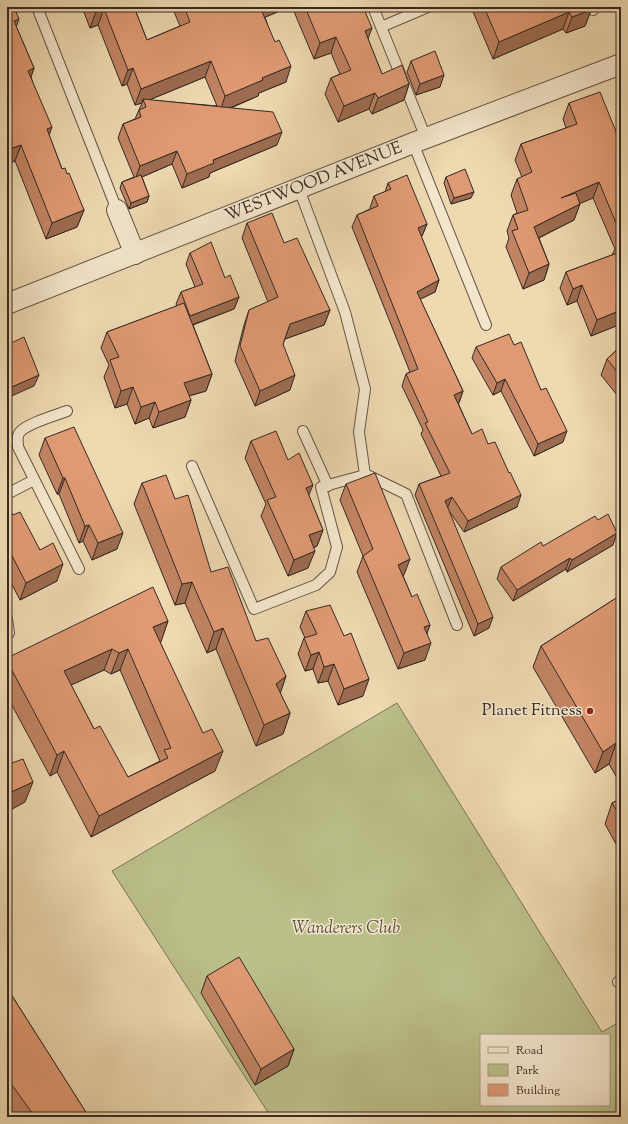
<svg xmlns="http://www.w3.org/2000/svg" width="628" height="1124" viewBox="0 0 628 1124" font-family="'Sorts Mill Goudy',serif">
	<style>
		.green { fill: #bbbf8a; stroke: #787457; fill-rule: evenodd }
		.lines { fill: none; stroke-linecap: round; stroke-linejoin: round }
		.lane-casing { stroke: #645547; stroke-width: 12 }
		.street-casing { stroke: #645547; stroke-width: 22 }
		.lane { stroke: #f4e6cc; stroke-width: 10 }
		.street { stroke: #f4e6cc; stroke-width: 20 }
		.wall { fill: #c18463; stroke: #362924; fill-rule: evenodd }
		.shaded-wall { fill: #9d6c50; stroke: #362924 }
		.building { fill: #e09a73; stroke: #362924; fill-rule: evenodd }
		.poi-dot { fill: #8f2418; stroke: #f4e6cc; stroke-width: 1.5 }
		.labels { text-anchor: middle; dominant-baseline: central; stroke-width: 3; stroke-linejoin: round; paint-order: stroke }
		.street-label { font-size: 17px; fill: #362924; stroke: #f4e6cc }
		.poi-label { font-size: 17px; fill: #362924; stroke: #f4e6cc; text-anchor: end }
		.park-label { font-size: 17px; font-style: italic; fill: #574e3e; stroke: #f4e6cc }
	</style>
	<rect width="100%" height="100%" fill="#eed9b1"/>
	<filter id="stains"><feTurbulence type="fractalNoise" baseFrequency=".005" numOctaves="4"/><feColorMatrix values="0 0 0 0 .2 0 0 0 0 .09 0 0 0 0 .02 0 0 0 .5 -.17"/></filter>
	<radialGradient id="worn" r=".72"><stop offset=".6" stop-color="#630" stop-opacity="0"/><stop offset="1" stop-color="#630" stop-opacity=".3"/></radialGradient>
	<path class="green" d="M397,703l205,329 19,-11v96h-350l-159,-246zM481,1035h128v70h-128z"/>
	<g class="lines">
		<defs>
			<path id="lane" d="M37,7l80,203
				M373,7l53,131
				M592,7l1,3
				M381,27l47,-20
				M413,143l73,182
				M67,411c-11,4 -41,13 -47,21 -4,4 -2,10 -2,15l61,122
				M303,431l25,55
				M192,466l62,143 62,-24 14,-13 7,-25 -16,-60 44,-12 -6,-43 6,-43 -20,-77 -46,-123
				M367,475l39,19 51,131
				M7,494l27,-14
				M7,619l2,14 -2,2
				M618,982l3,-2"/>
			<g id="street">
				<path d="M117,210l18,44"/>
				<path id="s1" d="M7,304l406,-161 208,-79"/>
			</g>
		</defs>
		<use href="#lane" class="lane-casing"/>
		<use href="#street" class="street-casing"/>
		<use href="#lane" class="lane"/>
		<use href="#street" class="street"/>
	</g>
	<path class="wall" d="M7,7l9,19 18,42 -3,9 18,58 13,34 22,41 -7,17 -31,12 -31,-78 -8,3z
		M82,7h66l-12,5 11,28 33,-14 -8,-19h117l-24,10 21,65 -27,11 -1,3 -27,12 46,37 -67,28 -1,4 -27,11 -10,-24 -30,13 7,19 -2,6 -18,7 -9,-21 2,-6 12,-5 -16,-39 5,-14 12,-5 7,-16 -7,2 -8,-21 -5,2 -24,-61 -8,3zM205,77l12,29 -68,-6z
		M292,7h66l10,32 14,35 27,10 -5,16 -32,14 -3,-5 -31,13 -13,-28 6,-16 9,-4 -9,-21 -17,6z
		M471,7h118l2,3 -6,16 -19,7 -3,-4 -70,30z
		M411,61l29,26 -24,8 -9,-23z
		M569,103l52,41v180l-30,12 -14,-35 -10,4 -7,-17 6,-16 46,-17 3,-6 -22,-51 -13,5 -6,17 -35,18 10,26 -5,16 -21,9 -17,-42 3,-9 -2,-7 6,-16 4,-2 -6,-18 6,-16 5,-2 -7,-17 6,-16 45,-16 -3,-9z
		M446,177l25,21 -20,6 -7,-21z
		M388,183l39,41 -5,12h-1l18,44 -4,12 -15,7 43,92 -4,12h-1l14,31 16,10 29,63 -53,25 -15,-21 40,117 -15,8 -59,-141 4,-11 22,-8 -20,-42 2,-4 -21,-44 4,-12 4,-2 -58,-145 5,-12 13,-6v-1l4,-12 11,-4z
		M247,223l37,20 46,67 -6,15 -39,14 -2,5 7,46 -35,16 -20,-45 9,-36 5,-15 19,-8 -26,-64z
		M190,253l35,25 14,19 -5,12 -41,16 19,49 -6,17 -17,5 2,4 -6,17 -32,11 -4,-10 -14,6 -8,-20 -12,4 -11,-31 5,-12 -8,-17 6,-16 70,-26 -1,-2 5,-12 14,-5 -9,-23z
		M514,345l27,45 22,52 -29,14 -33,-65 -8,4 -21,-37 4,-11z
		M621,346v54l-20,-25 6,-16z
		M45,438l72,111 -25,11 -9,-19 -4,2 -20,-49h-2l-18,-39z
		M251,441l37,19 21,36 14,34 -6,16 -4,2 -5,20 -20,8 -27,-60 5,-12 -21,-46z
		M142,483l33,16 36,73 45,69 30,35 -6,17 10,20 -7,21 -27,12 -40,-97 -9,4 -22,-50 -10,2 -41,-101z
		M346,484l58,91 -1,1 9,21 18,28 -3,8 -2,27 -27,9 -41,-97 6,-16 -23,-56z
		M7,510l6,5 27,35 17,31 -37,19 -13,-25z
		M613,545l-46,27 -1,-3 -53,32 -16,-22 4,-12 42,-21z
		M621,595v190l-12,-21 -14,9 -62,-106 8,-21z
		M306,611l57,85 -25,9 -10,-24 -10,2 -5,-14 -8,2 -7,-17 6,-16h1l-5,-11z
		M168,621l-8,21 55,129 -124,66 -34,-65 -7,4 -43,-80v-38zM104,670l7,4 9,-4 40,91 -32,16 -34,-48 -23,-44z
		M621,799v54l-16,-29 7,-21z
		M207,976l87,73 -6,17 -33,19 -54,-92z
		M7,988l82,129h-77l-5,-8z"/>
	<path class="shaded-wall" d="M129,7h19l-23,9z
		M259,7h30l-35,15z
		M104,9l-6,16 -8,3 6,-16z
		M591,10l-6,16 -19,7 6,-16z
		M569,12l-6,17 -70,30 6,-17z
		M19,19l-6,17 1,-15z
		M372,28l-6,16 -1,-13z
		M336,37l-5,16 -17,6 6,-16z
		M211,61l-6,16 -61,25 -1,-3 -1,4 -7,2 6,-16z
		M291,66l-5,16 -27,11 -1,3 -38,16 5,-16 37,-18z
		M34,68l-6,17v-14z
		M133,68l-6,16 -5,2 6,-16z
		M444,75l-4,12 -24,8 4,-11z
		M409,84l-5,16 -32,14 6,-16z
		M375,93l-6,16 -31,13 6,-16z
		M52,127l-6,17 1,-15z
		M282,132l-5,13 -67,28 -1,4 -27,11 5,-14 26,-14z
		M21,145l-6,16 -8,3v-14z
		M177,151l-5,13 -37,16 5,-14z
		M599,182l-6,16 -38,16 6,-16z
		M474,192l-3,6 -20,6 3,-6z
		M149,196l-2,6 -18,7 2,-6z
		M580,204l-6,16 -46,23 6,-16z
		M84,210l-7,17 -31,12 6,-16z
		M427,224l-5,12 -9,3 5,-11z
		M549,264l-5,16 -21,9 6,-16z
		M439,280l-4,12 -22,11 4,-11z
		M582,285l-5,16 -10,4 6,-16z
		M239,297l-5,12 -48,18 4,-11z
		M330,310l-6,15 -39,14 5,-15z
		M621,310v14l-30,12 6,-16z
		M212,374l-6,17 -28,8 6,-16z
		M39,375l-5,11 -27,12v-9z
		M295,375l-5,15 -35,16 5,-15z
		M505,379l-4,12 -8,4 4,-12z
		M133,387l-6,17 -12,4 6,-17z
		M463,391l-4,12 -9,4 4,-12z
		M191,400l-6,17 -32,11 6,-16z
		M155,402l-6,16 -14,6 6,-17z
		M567,431l-4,11 -29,14 4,-12z
		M63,478h2l-6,16h-2z
		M313,485l-7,17v-14z
		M521,495l-4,12 -53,25 4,-11z
		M452,497l-5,12 -2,-8z
		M89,525l-6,16 -4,2 6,-17z
		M323,530l-6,16 -14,6 6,-17z
		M123,533l-6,16 -25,11 6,-17z
		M617,533l-4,12 -46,27 5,-12z
		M315,551l-7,17 -20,8 6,-16z
		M570,558l-4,11 -53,32 4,-11z
		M410,559l-6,16 -12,6 6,-16z
		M63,564l-6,17 -37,19 6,-17z
		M192,582l-7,21 -10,2 7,-21z
		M493,617l-4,11 -15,8 4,-12z
		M168,621l-7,21 -15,6 7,-21z
		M430,625l-6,16v-14z
		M223,628l-7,21 -9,4 7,-21z
		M431,643l-6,17 -27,9 6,-16z
		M112,649l-8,21 -48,22 8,-21z
		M128,649l-8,21 -9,4 8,-21z
		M319,652l-6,17 -8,2 6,-16z
		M334,664l-6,17 -10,2 6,-16z
		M286,676l-7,21 -3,-13z
		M369,679l-6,17 -25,9 6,-16z
		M290,713l-7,21 -27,12 8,-21z
		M616,743l-7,21 -14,9 8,-21z
		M64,751l-7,21 -7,4 7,-21z
		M223,751l-8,20 -124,66 8,-21z
		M33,782l-8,20 -18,10v-18z
		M294,1049l-6,17 -33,19 6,-16z"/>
	<path class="building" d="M7,7h7l5,12 -5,2 20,47 -6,3 24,56 -5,2 15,40 3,-1 2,6 2,-1 15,37 -32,13 -31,-78 -14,5v-48h1l-1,-2z
		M94,7h40l13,33 43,-18 -6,-15h76l15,35 4,-2 12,26 -29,12 1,2 -38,16 -14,-35 -70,28 -8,-21 -5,2 -24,-61 -8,3z
		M305,7h53l1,4 5,-2 8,19 -7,3 17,43 20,-9 7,19 -31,14 -3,-5 -31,13 -13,-28 20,-8 -15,-33 -16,6z
		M484,7h105l2,3 -19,7 -3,-5 -70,30z
		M435,51l9,24 -24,9 -9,-23z
		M600,92l21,52v91l-22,-53 -38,16 15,-5 4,11 -46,23 15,37 -20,9 -17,-42 6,-2 -5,-14 15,-5 -11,-31 15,-7 -11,-28 56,-20 -8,-21z
		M143,99l130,13 9,20 -69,28 1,3 -27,11 -10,-23 -37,15 -17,-42 18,-7 -2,-7 7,-3z
		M465,169l9,23 -20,6 -8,-21z
		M141,175l8,21 -18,7 -9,-21z
		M407,175l20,49 -9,4 21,52 -22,12 46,99 -9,4 18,39 10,-5 6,15 7,-2 14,31 1,-1 11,23 -53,26 -16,-24 -7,4 48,116 -15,7 -59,-140 31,-11 -25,-50 3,-1 -22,-48 12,-5 -61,-154 21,-9 -4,-10 17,-7 -3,-6z
		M272,213l12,30 13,-5 33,72 -40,14 -7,20 12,31 -35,16 -20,-45 9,-36 29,-13 -31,-74z
		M621,241v69l-24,10 -15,-35 -9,4 -7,-17 54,-20 -3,-10z
		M211,242l14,36 5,-3 9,22 -49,19 -9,-24 22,-8 -13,-31z
		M184,303l28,71 -28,9 7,17 -32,12 -4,-10 -14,5 -8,-20 -12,4 -11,-31 9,-3 -12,-25z
		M509,334l5,11 7,-3 20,48 5,-2 21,43 -29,13 -33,-65 -8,4 -21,-36z
		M24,337l15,38 -32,14v-49l2,4z
		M621,346v31l-14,-18z
		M74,427l49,106 -25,10 -9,-18 -4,1 -20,-48h-2l-18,-40z
		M276,431l12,29 11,-7 14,32 -7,3 17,42 -14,5 6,16 -21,9 -27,-60 9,-3 -25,-56z
		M375,473l35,86 -12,6 14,32 5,-3 13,31 -6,2 7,16 -27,10 -41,-97 10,-7 -27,-65z
		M166,475l9,24 13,-4 23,77 17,-5 28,74 12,-3 18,38 -10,8 14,29 -26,12 -41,-97 -9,4 -22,-50 -10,2 -40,-101z
		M9,509l4,6 7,-3 20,38 13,-7 10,21 -37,19 -19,-37v-36z
		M608,514l9,19 -45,27 -2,-2 -53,32 -16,-23 40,-25 2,4 52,-30 3,4z
		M153,587l15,34 -15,6 50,106 9,-4 11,22 -124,65 -35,-65 -7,4 -50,-94v-3zM112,649l7,4 9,-4 43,99 -7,2 4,8 -40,19 -28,-51 -6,3 -30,-58z
		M621,595v156l-5,-8 -13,9 -62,-106z
		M330,605l14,31 7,-3 18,46 -25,10 -10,-25 -10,3 -5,-15 -8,3 -7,-17 13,-4 -11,-23z
		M7,752l5,11 11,-4 10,23 -26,12z
		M621,799v19l-9,-15z
		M239,957l55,92 -33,20 -54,-93z
		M7,988l82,129h-54l-26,-36 -2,1z"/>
	<circle class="poi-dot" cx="590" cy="711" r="4"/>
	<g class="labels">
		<g class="street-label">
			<text stroke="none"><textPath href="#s1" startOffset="330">WESTWOOD AVENUE</textPath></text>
		</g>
		<g class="poi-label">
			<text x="582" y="711">Planet Fitness</text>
		</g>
		<g class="park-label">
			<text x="346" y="929">Wanderers Club</text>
		</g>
	</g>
	<rect width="628" height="1124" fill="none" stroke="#eed9b1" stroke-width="24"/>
	<rect x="8" y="8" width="612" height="1108" fill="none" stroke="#362924" stroke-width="2"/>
	<rect x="12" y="12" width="604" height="1100" fill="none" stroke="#362924"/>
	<rect x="480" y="1034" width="130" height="72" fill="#f4e6cc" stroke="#a89a89"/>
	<rect x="488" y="1047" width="20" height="6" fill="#f4e6cc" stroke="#a89a89"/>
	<text x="516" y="1054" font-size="12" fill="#362924">Road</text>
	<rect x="488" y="1064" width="20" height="12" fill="#bbbf8a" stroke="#a89a89"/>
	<text x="516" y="1074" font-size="12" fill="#362924">Park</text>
	<rect x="488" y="1084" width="20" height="12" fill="#e09a73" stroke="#a89a89"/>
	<text x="516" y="1094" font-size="12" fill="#362924">Building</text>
	<rect width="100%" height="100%" filter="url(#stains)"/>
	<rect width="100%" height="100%" fill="url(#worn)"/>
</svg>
